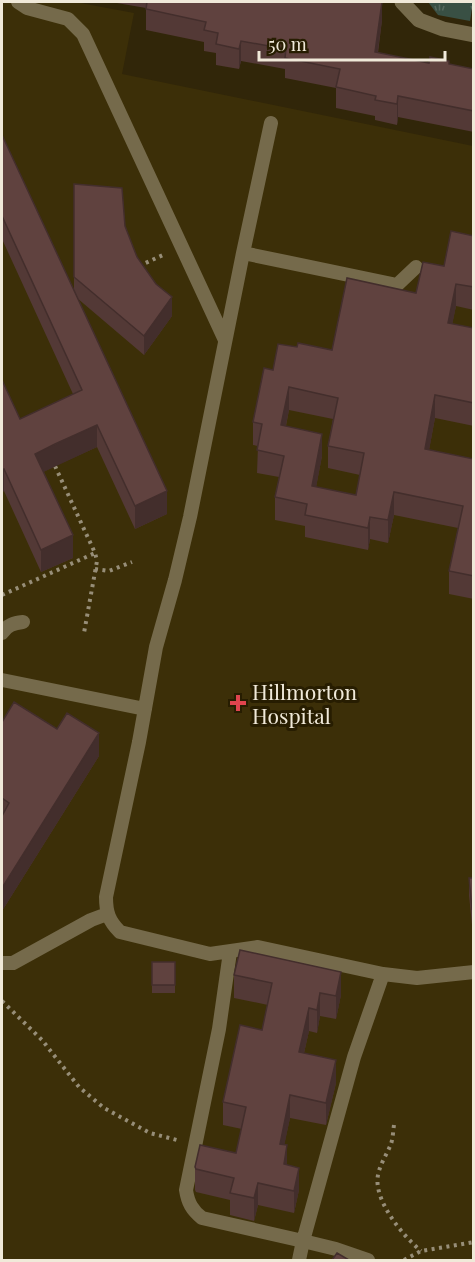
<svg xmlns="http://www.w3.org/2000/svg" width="475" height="1262" viewBox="0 0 475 1262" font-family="'Playfair Display',serif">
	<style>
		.built { fill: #3c2f08 }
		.park { fill: url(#park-tufts) }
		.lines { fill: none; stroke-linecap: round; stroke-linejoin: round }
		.path { stroke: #978e78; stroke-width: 4; stroke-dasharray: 3 4.5; stroke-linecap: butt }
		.service { stroke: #756a4b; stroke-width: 14 }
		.minor { stroke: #756a4b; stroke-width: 15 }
		.wall { fill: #533936; fill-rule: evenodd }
		.shaded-wall { fill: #432e2c }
		.building { fill: #60423f; stroke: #432e2c; stroke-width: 1.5; fill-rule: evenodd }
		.health-dot { fill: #e0444e; stroke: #271d01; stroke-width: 2 }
		.labels { text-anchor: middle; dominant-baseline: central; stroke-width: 6; stroke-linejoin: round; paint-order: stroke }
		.poi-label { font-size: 21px; fill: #f0e9d9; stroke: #271d01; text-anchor: start }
	</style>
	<defs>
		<pattern id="park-tufts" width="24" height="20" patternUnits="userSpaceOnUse" patternTransform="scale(1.5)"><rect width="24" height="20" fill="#395044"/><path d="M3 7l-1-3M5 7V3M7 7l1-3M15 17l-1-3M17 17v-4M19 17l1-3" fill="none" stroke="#56695e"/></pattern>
	</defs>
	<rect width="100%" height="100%" fill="#312609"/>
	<path class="built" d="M2,2h73l59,11 -12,61 351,72v1114h-471z"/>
	<path class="park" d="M428,2h45l-3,19 -32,-6z"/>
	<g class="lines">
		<path class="path" d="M139,266l26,-12
			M55,466l40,87 2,8 -13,72
			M95,569l14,2 23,-9
			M2,595l93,-42
			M2,1001l40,39 37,47 25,21 46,25 27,7
			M394,1125c-1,6 -1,13 -3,19 -4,10 -11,20 -13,31 -5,25 25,61 43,76
			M404,1260l17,-9 53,-9"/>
		<path class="service" d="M18,2l9,6 41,11 15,15 142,306
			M271,123l-28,130 -53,264 -15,63 -19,67 -17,95 -33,155c0,16 3,24 14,35l90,22 48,-7 125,27 34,4 57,-6
			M243,253l154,32 19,-18
			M2,633c5,-8 12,-10 21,-11
			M2,680l143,29
			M230,952l-11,77 -33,161c2,13 6,20 16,28l101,23 51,-184 29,-83
			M2,963h11l78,-43 16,-6
			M299,1260l4,-19 33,8 32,11"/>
		<path class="minor" d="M402,2l17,18 24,9 31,6"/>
	</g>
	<path class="wall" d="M111,2h271v18l-4,33 51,10 20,1 25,5v63l-76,-15 -1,8 -22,-5v-4l-39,-8v-20l-51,-10v-9l-44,-8 -2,8 -23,-4v-12l-12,-2v-9l-58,-12v-22z
		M2,135l72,157v-108l51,42 12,31 35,59 -28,39 -67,-57 90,216 -32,15 -38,-82 -42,19 -12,6 30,86 -32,14 -37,-81 -2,1v-112l18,39 53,-25 -71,-155z
		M474,236v74l-18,-4 -4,18 22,4v98l-39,-8 -6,32 45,9v140l-25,-5v-23l9,-43 -64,-13 -6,28 -18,-4 -2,11 -63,-13v-11l-30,-6v-23l4,-20 -22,-4 1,-27 -5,-1v-23l20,-52 24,-23 35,3 84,-57 28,-27zM289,410l44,9 -5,27v22l32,7 -4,20 -40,-8 6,-31 -36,-30z
		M2,722l97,34 -97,155z
		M469,878h5v47h-2l-3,-30z
		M152,962h23v31h-23z
		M234,975l107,20 -5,24 -16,-3 -3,17 -8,-2 -5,22 32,30 -10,42 -36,-7 -6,27 3,20 12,25 -5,23 -36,-8 -4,16 -24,-6v-15l-34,-8 -1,-2v-23l41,-14 6,-24 -19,-4v-23l39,-72 6,-25 -34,-7z"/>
	<path class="shaded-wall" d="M382,2v18l-7,52v-20z
		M241,41v20l-2,8v-20z
		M398,96v21l-1,8v-21z
		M456,284v22l-8,40v-23z
		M172,297v19l-28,39v-19z
		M289,387v23l-8,38v-23z
		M435,395v23l-10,54v-23z
		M97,425v22l-62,29v-22z
		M322,434v22l-10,53v-23z
		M4,469v22l-2,1v-22z
		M167,491v23l-32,15v-23z
		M394,492v23l-6,28v-23z
		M370,517v22l-2,11v-22z
		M73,535v23l-32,14v-22z
		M99,733v23l-97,155v-23z
		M341,972v23l-5,24v-23z
		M320,993v23l-3,17v-23z
		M309,1008v23l-10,44v-23z
		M336,1060v23l-10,42v-22z
		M290,1095v23l-10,48v-22z
		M287,1145v23l-3,-4z
		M299,1168v22l-5,23v-22z
		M258,1183v22l-4,16v-23z"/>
	<path class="building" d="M147,2h235l-7,50 54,11 1,-6 19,4v3l25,5v42l-76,-15 -1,8 -22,-4 1,-4 -40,-9 4,-18 -55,-11 1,-9 -45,-8 -2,8 -23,-5 2,-11 -14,-3 2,-8 -60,-13z
		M2,135l165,356 -32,15 -38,-81 -42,19 -20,10 38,81 -32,15 -37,-81 -2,1v-90l18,39 62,-29 -80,-174z
		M74,184l48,4 3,38 12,31 19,27 16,13 -28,39 -70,-59z
		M451,231l23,5v51l-18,-3 -8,39 26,5v75l-39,-8 -10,54 49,10v117l-25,-5 14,-65 -69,-14 -6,28 -18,-3 -2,11 -63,-13 2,-11 -32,-7 9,-41 -27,-6 5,-26 -9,-2 11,-54 9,2 5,-26 19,3 1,-4 34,7 15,-72 69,15 7,-31 21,4zM289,387l49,11 -10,48 36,7 -8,42 -44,-9 10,-52 -41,-9z
		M14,702l43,27 10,-16 32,20 -97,155v-72l7,-13 -7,-5v-76z
		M469,878h5v30l-2,1z
		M240,950l101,22 -5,24 -16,-3 -3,17 -8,-2 -10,44 37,8 -10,43 -36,-8 -10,49 7,1 -3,19 15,4 -5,23 -36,-8 -4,15 -24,-5 4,-15 -38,-9 -1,-2 5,-22 36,8 10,-46 -23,-5 17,-77 22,5 10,-47 -38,-8z
		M152,962h23v23h-23z
		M337,1253l12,7h-17z"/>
	<path class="health-dot" d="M235 694h6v6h6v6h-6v6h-6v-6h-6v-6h6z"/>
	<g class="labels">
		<g class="poi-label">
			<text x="252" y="691">Hillmorton<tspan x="252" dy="24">Hospital</tspan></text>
		</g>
	</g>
	<rect width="475" height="1262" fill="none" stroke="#f0e9d9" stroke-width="6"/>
	<path d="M259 51v9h186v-9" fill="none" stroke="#f0e9d9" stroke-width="3"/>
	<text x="268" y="51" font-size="18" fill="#f0e9d9" stroke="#271d01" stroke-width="4.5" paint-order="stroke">50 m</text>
</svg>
